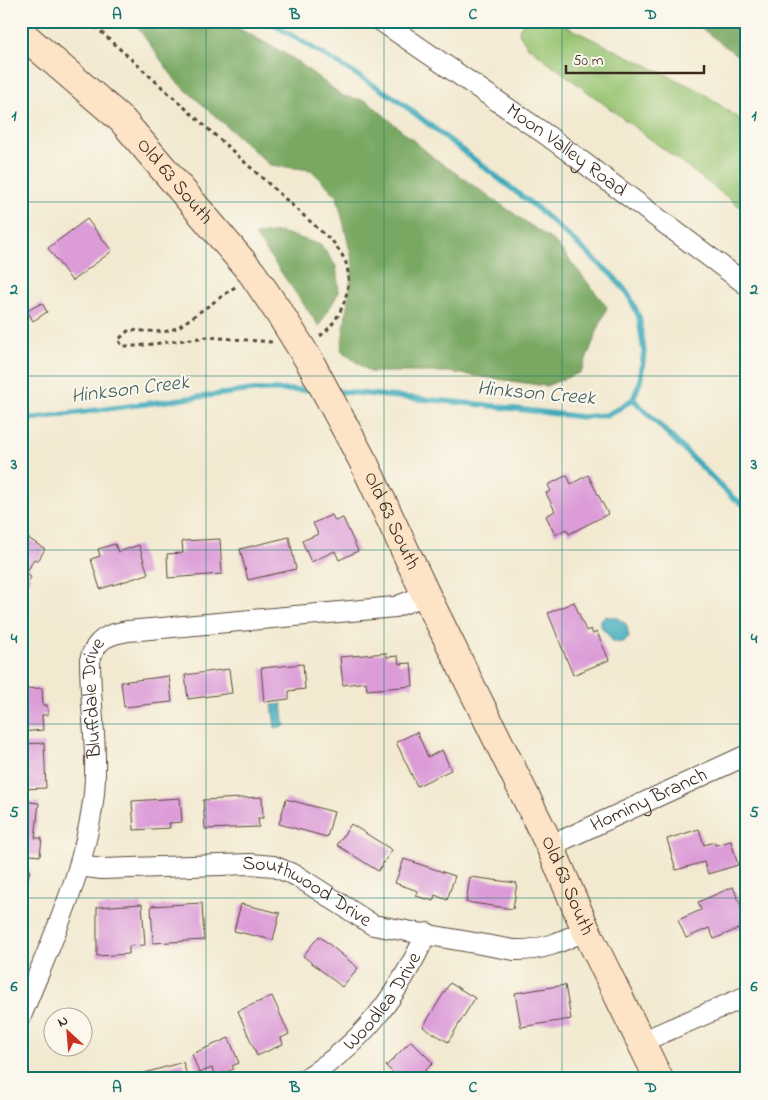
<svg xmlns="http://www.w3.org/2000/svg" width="768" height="1100" viewBox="0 0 768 1100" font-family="'Indie Flower',sans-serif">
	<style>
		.green { fill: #95c270; stroke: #687647 }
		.forest { fill: #78a862; stroke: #5a6940 }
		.water { fill: #3caabb; stroke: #3c6a6c }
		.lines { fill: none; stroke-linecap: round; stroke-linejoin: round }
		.stream { stroke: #3caabb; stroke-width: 5.5 }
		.building { fill: #dc9cd8 }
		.street-casing { stroke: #564739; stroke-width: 22 }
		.secondary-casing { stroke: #564739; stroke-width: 30 }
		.path { stroke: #564739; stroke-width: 3; stroke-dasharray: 4 4; stroke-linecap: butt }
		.street { stroke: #fff; stroke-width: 20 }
		.secondary { stroke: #fee4c6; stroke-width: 28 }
		.secondary-bridge-casing { stroke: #564739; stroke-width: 30; stroke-linecap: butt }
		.secondary-bridge { stroke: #fee4c6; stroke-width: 28 }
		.grid { fill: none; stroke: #0f766e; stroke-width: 1; stroke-opacity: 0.55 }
		.labels { text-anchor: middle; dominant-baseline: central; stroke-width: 4; stroke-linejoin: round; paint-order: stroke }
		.street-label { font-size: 20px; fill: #3b2a1e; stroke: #fbf7ec }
		.water-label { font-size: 21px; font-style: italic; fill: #3b5d5d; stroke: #fbf7ec }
		.neatline { fill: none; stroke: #0f766e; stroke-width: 2 }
		.grid-label { font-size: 16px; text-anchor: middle; font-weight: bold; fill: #0f766e }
	</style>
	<rect width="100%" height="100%" fill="#fbf7ec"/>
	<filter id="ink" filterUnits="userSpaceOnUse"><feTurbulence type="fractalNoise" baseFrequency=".02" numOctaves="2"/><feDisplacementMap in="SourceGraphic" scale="10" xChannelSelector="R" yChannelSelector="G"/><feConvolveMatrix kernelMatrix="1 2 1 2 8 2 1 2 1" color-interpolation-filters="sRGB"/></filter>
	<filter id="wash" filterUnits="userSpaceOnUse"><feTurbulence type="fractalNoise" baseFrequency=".0096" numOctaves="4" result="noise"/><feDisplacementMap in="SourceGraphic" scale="20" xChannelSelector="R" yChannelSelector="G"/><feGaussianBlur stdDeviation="1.12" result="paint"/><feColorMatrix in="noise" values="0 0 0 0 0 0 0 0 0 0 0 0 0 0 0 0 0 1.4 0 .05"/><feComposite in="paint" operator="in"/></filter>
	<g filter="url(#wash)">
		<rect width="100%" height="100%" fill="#f2e9d0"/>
		<path class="green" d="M525,21h30l145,70 47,33v88l-220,-166 -8,-13 1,-6z"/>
		<path class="forest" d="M133,21h92l66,36 52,39 24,5 67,57 122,85 51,64 -26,65 -35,14 -97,-14h-79l-29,-21 12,-88 -16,-67 -26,-26 -41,-5 -94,-84z
			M692,21h55v42z
			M281,232l40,13 15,21 3,26 -20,34 -64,-91z"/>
		<path class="water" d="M606,616l13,2 8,7 2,13c-6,5 -10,6 -17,3 -3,-7 -13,-13 -12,-20z
			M282,704l3,22 -10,2 -3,-23z"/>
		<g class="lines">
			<path class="stream" d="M268,21l127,77 142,110 76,68 16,19 10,22 5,35 -4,30 -7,17 -13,9 -14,7 -24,2 -106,-13 -142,-13
				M633,399l99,98 15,10
				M21,420l231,-30h63"/>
		</g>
		<g id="blocks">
			<path class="building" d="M87,219l25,32 -40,30 -24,-33z
				M42,303l5,9 -14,9 -6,-10z
				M567,475l4,9 17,-9 20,39 -39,20 -3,-5 -11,6 -9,-19 9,-5 -9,-18 5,-2 -3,-6z
				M332,515l3,6 8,-3 15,33 -19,9 -4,-9 -24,11 -9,-21 16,-7 -5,-11z
				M289,537l7,32 -48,11 -8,-31z
				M28,538l17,11 -7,12 -4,-2 -8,15 5,3 -10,16v-44z
				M220,539l2,35 -54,4 -1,-24 16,-1 -1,-12z
				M115,544l3,8 21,-7 9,29 -48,15 -9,-30 9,-3 -2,-7z
				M574,602l12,29 5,-2 2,5 4,-2 12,28 -36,15 -25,-62z
				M21,650l4,24 -4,1z
				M386,653l1,4 11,-1 1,8 12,-1 2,23 -46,4 -1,-8 -23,3 -3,-28z
				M303,664l2,25 -16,2v8l-25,3 -3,-34z
				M229,669l3,24 -44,6 -3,-24z
				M169,676l3,26 -48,5 -3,-25z
				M42,688l1,17h4l1,10h-6l1,15 -22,2v-43z
				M417,732l11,25 14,-7 9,20 -34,16 -21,-44z
				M44,743l2,45 -25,1v-45z
				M262,797l1,21h-5l1,9 -54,2 -2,-29z
				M180,798l2,24 -13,1 1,5 -36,2 -2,-29z
				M286,799l48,13 -7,25 -48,-13z
				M21,801l18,2 -4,35h7l-2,18 -19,-2z
				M351,824l41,26 -14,21 -41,-26z
				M699,829l5,16 10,-3 1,3 16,-4 7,24 -30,9 -4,-12 -28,8 -9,-31z
				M404,859l51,17 -8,24 -12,-5 -2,6 -17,-5 2,-5 -23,-8z
				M21,868l9,3 -8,26h-1z
				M470,877l47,6 -4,26 -47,-7z
				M733,887l8,19 6,-3v22l-33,14 -5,-11 -23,10 -8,-18 23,-10 -3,-8z
				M202,903l2,37 -51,3 -2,-37z
				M142,904l3,41 -16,1v8l-32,2v-49z
				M241,904l39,9 -7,27 -39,-9z
				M319,936l39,32 -16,19 -39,-31z
				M450,983l25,15 -27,44 -25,-15z
				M565,985l6,34 -50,8 -6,-34z
				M272,996l17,38 -8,4 2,6 -26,12 -19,-45z
				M229,1038l10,25 -7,3 2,3 -19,7 -3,-8 -13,5 -7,-19z
				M747,1039v22l-8,-19z
				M411,1041l22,22 -14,14 -2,-3 -4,5h-14l-13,-13z
				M183,1062l5,17h-54v-3z
				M120,1074v5h-35v-2z"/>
		</g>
	</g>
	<g filter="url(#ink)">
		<use href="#blocks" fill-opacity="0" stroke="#564739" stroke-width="1"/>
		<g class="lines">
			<defs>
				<g id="street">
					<path id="s1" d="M381,21l167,115 199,149"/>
					<path id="s2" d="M550,846l197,-91"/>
					<path id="s3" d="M79,866l23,3 148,-5 23,2 24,10 76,49 141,25c28,1 47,-8 72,-20"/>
					<path id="s4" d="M21,1016c29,-72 65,-145 73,-223 4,-44 -4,-89 -4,-133 6,-21 18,-26 38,-29l267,-24 31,-12"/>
					<path d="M641,1042l106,-46"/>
					<path id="s5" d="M305,1079c60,-38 92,-83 122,-146"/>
				</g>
				<g id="secondary">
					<path id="s6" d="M21,33l101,87 130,153 30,44"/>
					<path id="s7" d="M364,463l62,132 124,251 36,84 73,149"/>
				</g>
			</defs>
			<use href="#street" class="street-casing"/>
			<use href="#secondary" class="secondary-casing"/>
			<path class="path" d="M89,21l245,222c4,6 10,14 12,20 8,25 -6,59 -26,73
				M235,287l-58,41 -13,4 -35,-2 -11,10 5,6h14l71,-9 64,5"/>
			<use href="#street" class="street"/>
			<use href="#secondary" class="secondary"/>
			<defs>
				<path id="secondary-bridge" d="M282,317l28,45 54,101"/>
			</defs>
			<use href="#secondary-bridge" class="secondary-bridge-casing"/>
			<use href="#secondary-bridge" class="secondary-bridge"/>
		</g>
	</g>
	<path class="grid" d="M206,21v1058M384,21v1058M562,21v1058M21,202h726M21,376h726M21,550h726M21,724h726M21,898h726"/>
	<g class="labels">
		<g class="street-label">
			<text stroke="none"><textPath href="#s1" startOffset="226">Moon Valley Road</textPath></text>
			<text stroke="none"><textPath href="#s6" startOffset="214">Old 63 South</textPath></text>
			<text stroke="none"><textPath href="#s7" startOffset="64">Old 63 South</textPath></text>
			<text stroke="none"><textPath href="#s4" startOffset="331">Bluffdale Drive</textPath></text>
			<text stroke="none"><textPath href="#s2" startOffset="109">Hominy Branch</textPath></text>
			<text stroke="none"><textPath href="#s7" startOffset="469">Old 63 South</textPath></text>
			<text stroke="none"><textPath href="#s3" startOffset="235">Southwood Drive</textPath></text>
			<text stroke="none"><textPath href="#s5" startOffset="111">Woodlea Drive</textPath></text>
		</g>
		<g class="water-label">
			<text transform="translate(130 390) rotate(-7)">Hinkson Creek</text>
			<text transform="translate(536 394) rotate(5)">Hinkson Creek</text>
		</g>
	</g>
	<rect width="768" height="1100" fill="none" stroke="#fbf7ec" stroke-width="55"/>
	<g transform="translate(68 1032) rotate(334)"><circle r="24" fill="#fbf7ec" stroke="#aea59a"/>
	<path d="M0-4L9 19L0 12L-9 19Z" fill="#c8321e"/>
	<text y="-8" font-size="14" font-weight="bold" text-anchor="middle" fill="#3b2a1e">N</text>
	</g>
	<path d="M566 65v8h138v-8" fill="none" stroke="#3b2a1e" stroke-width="2.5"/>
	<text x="573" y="65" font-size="15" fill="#3b2a1e" stroke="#fbf7ec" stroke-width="4" paint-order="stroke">50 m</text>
	<rect x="28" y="28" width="712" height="1044" class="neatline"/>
	<g class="grid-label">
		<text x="117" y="19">A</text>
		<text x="295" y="19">B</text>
		<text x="473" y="19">C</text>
		<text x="651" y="19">D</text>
		<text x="14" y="120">1</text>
		<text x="754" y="120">1</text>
		<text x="14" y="294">2</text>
		<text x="754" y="294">2</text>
		<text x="14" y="469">3</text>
		<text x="754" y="469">3</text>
		<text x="14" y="643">4</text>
		<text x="754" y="643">4</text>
		<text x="14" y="817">5</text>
		<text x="754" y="817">5</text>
		<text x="14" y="991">6</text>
		<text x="754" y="991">6</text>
		<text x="117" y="1092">A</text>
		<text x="295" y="1092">B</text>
		<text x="473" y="1092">C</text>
		<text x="651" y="1092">D</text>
	</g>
</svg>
